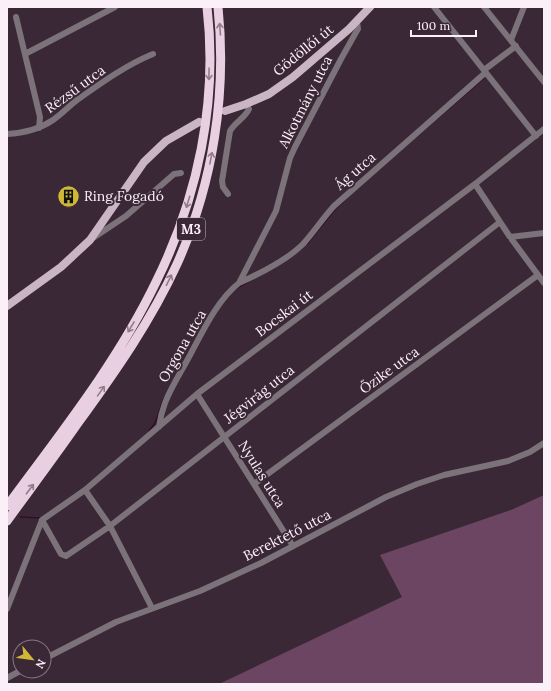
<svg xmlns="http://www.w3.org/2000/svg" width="551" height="691" viewBox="0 0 551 691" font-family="Lora,serif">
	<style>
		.forest { fill: #6c4563 }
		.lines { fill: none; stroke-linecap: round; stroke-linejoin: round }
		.stream { stroke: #300e2a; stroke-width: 1.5 }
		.minor { stroke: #7c7279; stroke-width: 6 }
		.major { stroke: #c9b5c4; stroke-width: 8 }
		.highway { stroke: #e8cfe1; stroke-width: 9 }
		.oneway { stroke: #927c8c }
		.labels { text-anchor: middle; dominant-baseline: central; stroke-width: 4; stroke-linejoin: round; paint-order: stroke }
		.shield { fill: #3b2836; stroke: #c1b3be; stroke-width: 1 }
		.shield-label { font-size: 13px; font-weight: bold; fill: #fbeff8 }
		.street-label { font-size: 14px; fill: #fbeff8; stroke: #3b2836 }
		.poi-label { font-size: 14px; fill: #fbeff8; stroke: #3b2836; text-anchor: start }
	</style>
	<rect width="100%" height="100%" fill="#3b2836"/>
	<path class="forest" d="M544,495v189h-325l183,-87 -22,-42 131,-45z"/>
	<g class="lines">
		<path class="stream" d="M416,137l68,-59
			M308,243l28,-35 10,-9
			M237,288l11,-6
			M149,431l6,-8 9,-25
			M20,517l20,1"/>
		<path class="minor" d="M434,7l102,129
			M484,7l60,75
			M16,17l24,100 -1,11
			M511,40l13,-33
			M25,54l90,-47
			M484,70l32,-24
			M7,134c17,-1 33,-5 46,-14 9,-6 16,-14 24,-20 24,-17 49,-35 76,-46
			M475,184l35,53 34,46
			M228,194l-5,-7 -1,-6 8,-50c5,-9 15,-13 19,-22l-3,-5
			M510,237l34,-4
			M93,238l33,-22 48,-42 7,-1
			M239,283l37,-72 14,-53 5,-11 46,-88 14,-25 3,-5 -1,-7
			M197,394l96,152
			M159,427c1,-8 3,-16 6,-24 6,-16 16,-31 24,-46 13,-24 28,-57 50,-74 20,-9 48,-23 64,-39 11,-12 20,-26 31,-38l151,-133
			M254,484l284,-209
			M85,490l25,36 42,82
			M42,520l43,-30 112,-96 278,-210 69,-55
			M42,520l19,34 5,2 44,-30 390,-304
			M7,609l35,-89
			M44,659l72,-37 84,-31 61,-28 125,-66 31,-13 27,-9 64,-14 22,-9 14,-9
			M7,678l13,-7"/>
		<path class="major" d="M225,111l21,-7 23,-10 24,-17 56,-48 21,-22
			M7,306l54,-39 29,-27 54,-78 22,-21 33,-19"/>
		<path class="highway" d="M7,506c53,-72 110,-143 149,-224 42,-85 62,-180 51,-275
			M7,521c24,-33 48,-65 71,-98 37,-51 73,-102 99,-159 36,-80 50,-170 41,-257"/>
	</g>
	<defs><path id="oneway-shaft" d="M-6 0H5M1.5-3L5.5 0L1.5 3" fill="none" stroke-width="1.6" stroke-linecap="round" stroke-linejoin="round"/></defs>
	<g class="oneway">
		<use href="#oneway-shaft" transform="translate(220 29) rotate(-94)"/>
		<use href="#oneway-shaft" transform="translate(209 74) rotate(91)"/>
		<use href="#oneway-shaft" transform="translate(211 158) rotate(-79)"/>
		<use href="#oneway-shaft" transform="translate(188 202) rotate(107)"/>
		<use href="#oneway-shaft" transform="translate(169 280) rotate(-64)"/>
		<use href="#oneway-shaft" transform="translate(131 327) rotate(121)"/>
		<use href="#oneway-shaft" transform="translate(101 391) rotate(-55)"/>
		<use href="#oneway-shaft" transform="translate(30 489) rotate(-53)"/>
	</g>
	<defs>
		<symbol id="building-disc" viewBox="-11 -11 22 22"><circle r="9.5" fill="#cfb837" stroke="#3b2836"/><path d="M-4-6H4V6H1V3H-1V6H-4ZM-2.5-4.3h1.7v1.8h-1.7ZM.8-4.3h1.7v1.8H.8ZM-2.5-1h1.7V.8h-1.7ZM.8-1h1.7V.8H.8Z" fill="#111"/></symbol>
	</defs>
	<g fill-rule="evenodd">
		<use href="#building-disc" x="56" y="184" width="25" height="25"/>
	</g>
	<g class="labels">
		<rect class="shield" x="177" y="218" width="28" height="22" rx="3"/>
		<g class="shield-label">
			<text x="191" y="229">M3</text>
		</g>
		<g class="street-label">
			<text transform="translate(303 50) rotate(-39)">Gödöllői út</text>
			<text transform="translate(75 89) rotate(-36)">Rézsű utca</text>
			<text transform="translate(305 102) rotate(-63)">Alkotmány utca</text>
			<text transform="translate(355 171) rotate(-41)">Ág utca</text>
			<text transform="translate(284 313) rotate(-37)">Bocskai út</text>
			<text transform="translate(182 346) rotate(-60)">Orgona utca</text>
			<text transform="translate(389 370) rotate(-36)">Őzike utca</text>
			<text transform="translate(259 394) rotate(-38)">Jégvirág utca</text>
			<text transform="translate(262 474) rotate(58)">Nyulas utca</text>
			<text transform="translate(287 535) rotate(-27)">Berektető utca</text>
		</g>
		<g class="poi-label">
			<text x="84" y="196">Ring Fogadó</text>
		</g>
	</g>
	<rect width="551" height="691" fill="none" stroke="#fbeff8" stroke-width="16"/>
	<g transform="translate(32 659) rotate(119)"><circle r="19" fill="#3b2836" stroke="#887884"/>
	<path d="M0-3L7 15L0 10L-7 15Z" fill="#cfb837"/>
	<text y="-6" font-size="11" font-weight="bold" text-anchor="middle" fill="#fbeff8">N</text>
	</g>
	<path d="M411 30v6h65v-6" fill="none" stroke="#fbeff8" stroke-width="2"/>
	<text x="417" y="30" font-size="12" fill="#fbeff8" stroke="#3b2836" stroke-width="3" paint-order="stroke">100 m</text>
</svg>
